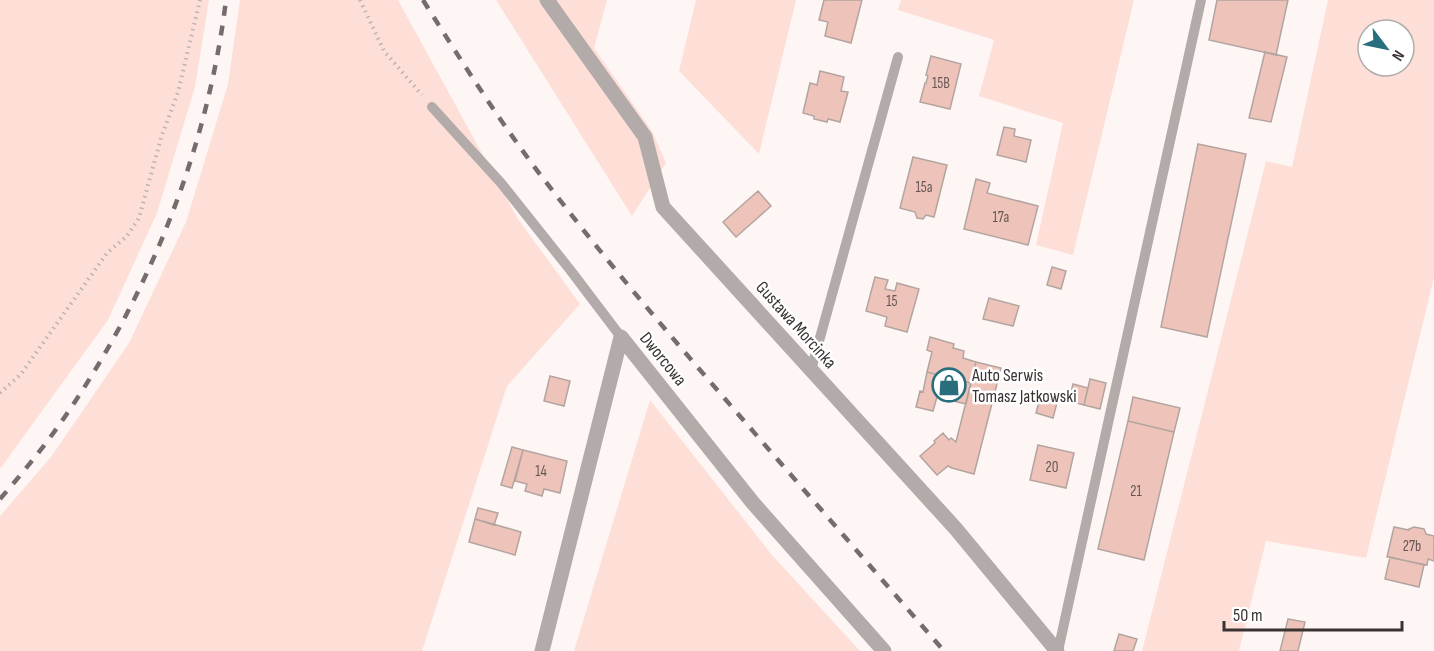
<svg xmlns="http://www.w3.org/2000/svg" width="1434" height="651" viewBox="0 0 1434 651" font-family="'Sofia Sans Condensed',sans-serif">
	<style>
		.green { fill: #fedfd8; fill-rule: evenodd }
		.building { fill: #eec4ba; stroke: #b4a4a0; stroke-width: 1.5 }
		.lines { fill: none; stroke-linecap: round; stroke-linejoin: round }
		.path { stroke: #bab3b2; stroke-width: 4; stroke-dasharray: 1.5 4.5; stroke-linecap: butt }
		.lane { stroke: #b2aba9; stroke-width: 10 }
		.street { stroke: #b2aba9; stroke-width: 15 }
		.rail { stroke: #746d6b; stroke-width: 4.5; stroke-dasharray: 10 10; stroke-linecap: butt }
		.labels { text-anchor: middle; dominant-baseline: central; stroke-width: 5; stroke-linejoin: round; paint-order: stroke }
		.number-label { font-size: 15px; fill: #675754 }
		.street-label { font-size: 18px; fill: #3a3332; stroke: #fff }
		.poi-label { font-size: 18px; fill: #3a3332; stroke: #fff; text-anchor: start }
	</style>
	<rect width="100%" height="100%" fill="#fdf6f4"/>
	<path class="green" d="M0,0h209l-14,87 -38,126 -49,107 -108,149z
		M240,0h158l120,219 62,85 -73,82 -85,265h-422v-135l51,-59 78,-114 57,-121 42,-138z
		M496,0h111l-13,48 58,83 14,32 -34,53z
		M696,0h100l-37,154 -80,-83z
		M901,0h233l-61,255 -37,-10 27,-122 -84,-27 15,-56 -96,-30z
		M1328,0h106v277l-68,281 -100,-17 -27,110h-97l124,-490 26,6zM1368,30h36v36h-36z
		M650,400l122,155 88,96h-286z"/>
	<path class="building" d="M824,0h38l-11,43 -26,-7 3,-14 -9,-2z
		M1217,0h71l-12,55 -67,-15z
		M1265,52l22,5 -16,65 -22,-4z
		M931,56l30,8 -11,45 -30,-7 5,-19h1l2,-7 -2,-1z
		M820,71l24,6 -3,14 7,1 -8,30 -12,-3 -1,3 -13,-3v-3l-11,-3 7,-30 7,2z
		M1004,127l11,2 -1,7 17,4 -5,22 -29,-7z
		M1198,144l48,10 -39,183 -46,-10z
		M913,157l34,8 -13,52 -8,-2 -3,4 -6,-1 -2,-6 -15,-4z
		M976,179l14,4 -3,10 51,13 -10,39 -64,-16z
		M758,191l13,15 -35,31 -13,-15z
		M1052,267l14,4 -5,18 -14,-4z
		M875,277l13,3 -3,9 10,2 2,-8 22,6 -12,43 -22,-6 2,-9 -21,-6z
		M989,298l30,8 -6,20 -30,-7z
		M930,337l24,7 -1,4 11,3 -1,7 13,4 -5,21 -44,-11 5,-20 -5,-2z
		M976,362l25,6 -27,106 -22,-6 -4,-2 -11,9 -17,-19 15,-13 -1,-2 9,-8 6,7 2,-2 5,4z
		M927,372l44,11 -5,21 -29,-7 -4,14 -17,-4 4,-16 3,1z
		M550,376l20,5 -6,25 -20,-5z
		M1090,379l16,4 -6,26 -16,-4z
		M1073,384l15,4 -4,17 -15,-4z
		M1041,394l17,5 -5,19 -17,-5z
		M1133,397l47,11 -6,24 -46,-11z
		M1128,421l46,11 -30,128 -46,-11z
		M1038,445l36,8 -8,35 -36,-8z
		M512,447l11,3 -11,38 -11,-3z
		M523,450l44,11 -7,32 -16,-4 -2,7 -17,-5 2,-7 -12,-3z
		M478,508l20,5 -4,12 -19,-6z
		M475,519l46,13 -6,23 -46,-13z
		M1394,527l15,3v-1l5,-2 10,2 2,5 8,2v25l-6,-2 -1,6 -40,-8z
		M1390,557l34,8 -5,22 -34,-8z
		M1288,619l17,3 -7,29h-18z
		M1119,634l18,5 -4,12h-19z"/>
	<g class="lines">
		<path class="path" d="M360,0l24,51 38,44
			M0,393l21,-19 86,-121 20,-17 12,-18 22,-80 17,-46 22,-92"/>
		<path class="lane" d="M432,107l69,76 70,88 50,66
			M811,370l87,-313
			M1058,651l143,-651"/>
		<path class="street" d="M547,0l98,137 18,70 293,322 101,122
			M542,651l79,-314 132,166 131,148"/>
		<path class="rail" d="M423,0c42,67 84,133 133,195 60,78 124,152 189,227 66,76 133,153 199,229
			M0,499c20,-23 39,-46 57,-71 89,-126 150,-274 169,-428"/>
	</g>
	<defs>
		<symbol id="shop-ring" viewBox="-11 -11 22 22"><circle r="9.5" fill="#fff" stroke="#296e7d" stroke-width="1.5"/><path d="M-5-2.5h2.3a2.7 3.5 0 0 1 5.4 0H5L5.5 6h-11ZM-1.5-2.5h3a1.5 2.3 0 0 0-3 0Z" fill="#296e7d"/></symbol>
	</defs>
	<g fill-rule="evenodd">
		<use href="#shop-ring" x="930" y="366" width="38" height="38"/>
	</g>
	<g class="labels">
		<g class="number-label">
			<text x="941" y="83">15B</text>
			<text x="924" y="187">15a</text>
			<text x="1001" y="217">17a</text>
			<text x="892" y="301">15</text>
			<text x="1052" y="467">20</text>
			<text x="541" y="471">14</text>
			<text x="1136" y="491">21</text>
			<text x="1412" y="546">27b</text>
		</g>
		<g class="street-label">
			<text transform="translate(796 325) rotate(48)">Gustawa Morcinka</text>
			<text transform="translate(663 359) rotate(51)">Dworcowa</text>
		</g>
		<g class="poi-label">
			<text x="972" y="375">Auto Serwis<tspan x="972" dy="21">Tomasz Jatkowski</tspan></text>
		</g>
	</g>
	<g transform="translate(1386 48) rotate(122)"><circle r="28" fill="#ffffff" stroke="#b0adad" stroke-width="1.5"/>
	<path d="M0-4.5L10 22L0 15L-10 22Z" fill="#296e7d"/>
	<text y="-9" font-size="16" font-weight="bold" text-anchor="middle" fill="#3a3332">N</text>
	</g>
	<path d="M1224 621v9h178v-9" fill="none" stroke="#3a3332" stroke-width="3"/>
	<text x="1233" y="621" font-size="18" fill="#3a3332" stroke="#ffffff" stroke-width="4.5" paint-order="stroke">50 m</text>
</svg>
